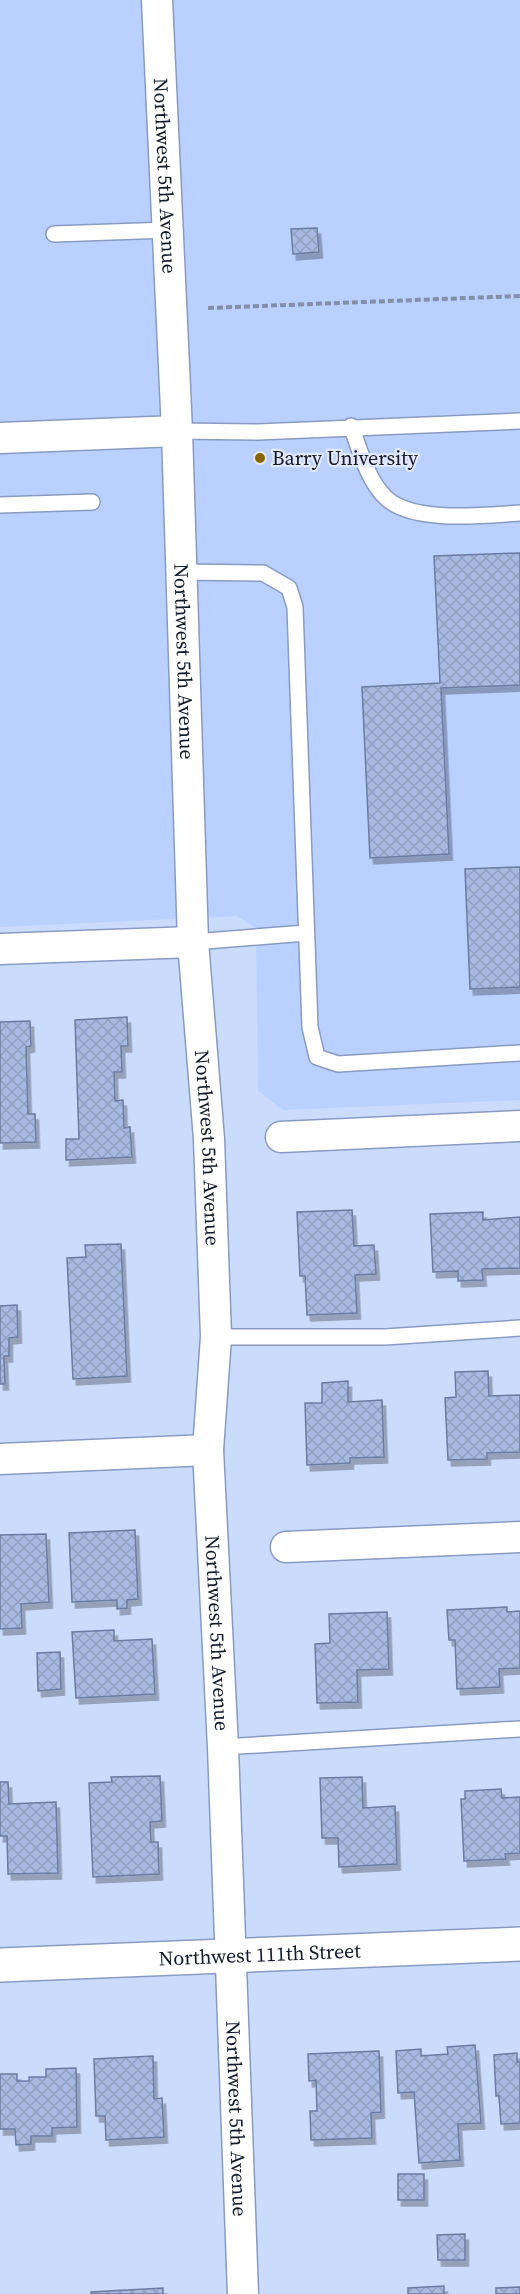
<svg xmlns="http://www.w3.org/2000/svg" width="520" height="2294" viewBox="0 0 520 2294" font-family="'Source Serif 4',serif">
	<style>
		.built { fill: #bad0ff }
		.building { fill: url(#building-cross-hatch); stroke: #6b7ca1; stroke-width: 1.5; filter: url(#shadow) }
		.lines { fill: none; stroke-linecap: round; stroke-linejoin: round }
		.lane-casing { stroke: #899bc2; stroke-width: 18 }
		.street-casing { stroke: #899bc2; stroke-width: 33 }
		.secondary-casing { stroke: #899bc2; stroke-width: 36 }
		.path { stroke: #838fa9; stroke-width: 4; stroke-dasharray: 6 3; stroke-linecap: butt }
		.lane { stroke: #fff; stroke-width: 15 }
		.street { stroke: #fff; stroke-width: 30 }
		.secondary { stroke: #fff; stroke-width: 33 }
		.poi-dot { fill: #886501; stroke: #e0e8f9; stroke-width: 2 }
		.labels { text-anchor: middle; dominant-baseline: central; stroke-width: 4.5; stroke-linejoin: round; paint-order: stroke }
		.street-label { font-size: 20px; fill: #131a28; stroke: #e0e8f9 }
		.poi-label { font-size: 20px; fill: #131a28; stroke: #e0e8f9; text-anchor: start }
	</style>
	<defs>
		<pattern id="building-cross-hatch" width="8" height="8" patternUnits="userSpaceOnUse" patternTransform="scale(1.5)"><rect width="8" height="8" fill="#a8bae2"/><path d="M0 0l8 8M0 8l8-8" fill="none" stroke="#909fc2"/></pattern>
		<filter id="shadow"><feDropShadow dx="3.5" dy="6" stdDeviation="0" flood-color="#0004"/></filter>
	</defs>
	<rect width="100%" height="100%" fill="#cbdbfc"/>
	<path class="built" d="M0,0h520v1100l-237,10 -25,-19 -2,-163 -19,-12 -237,11z"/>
	<path class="building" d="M317,228l2,24 -26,2 -2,-25z
		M520,553v132l-79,3 8,166 -79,4 -8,-171 78,-4 -6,-127z
		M520,867v120l-50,2 -5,-120z
		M127,1017l1,29h-7l1,26h-8l1,29 8,-1 1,28 6,-1 2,30 -66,3v-21h13l-4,-119z
		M30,1021l1,25 -5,1 2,67h7l1,28 -36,1v-121z
		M352,1210l2,36 20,-1 2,29 -21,1 2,38 -50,2 -2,-39h-5l-3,-64z
		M483,1212v8l37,-3v51l-38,1 1,11 -25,1v-10l-25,1 -3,-58z
		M121,1244l6,132 -54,3 -6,-121 19,-1 -1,-12z
		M17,1305l1,32 -9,1v18h-5l1,28h-5v-78z
		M488,1371l1,25 31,-1v57l-33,1v6l-39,1 -3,-62 11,-1 -1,-25z
		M348,1381v21l34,-2 2,57 -34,1v5l-43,2 -2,-62h17v-20z
		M135,1530l3,69 -11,1v8l-10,1v-9l-45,2 -3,-69z
		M46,1534l3,68 -28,2 1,24 -22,1v-94z
		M507,1607v5l13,-1v57l-21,1 1,18 -43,2 -2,-49h-6l-2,-30z
		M387,1612l2,57 -32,1 1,32 -41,1 -2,-59 15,-1 -1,-29z
		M114,1630v11l38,-2 3,55 -79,4 -4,-66z
		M60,1652l1,37 -23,2 -1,-38z
		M160,1776l2,45 -12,1 1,20h7l1,32 -66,3 -4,-94 23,-1 -1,-5z
		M362,1777l1,31 32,-2 2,58 -58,3 -1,-29h-16l-2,-60z
		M0,1782h8l1,22 47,-2 2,71 -50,1 -1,-38h-7z
		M501,1789l1,9 18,-1v56l-15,1 1,5 -42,2 -3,-62h4v-8z
		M475,2045l6,78 -23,1 2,36 -41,3 -5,-71 -16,1 -2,-42 25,-2v7l27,-2 -1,-7z
		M379,2051l2,61 -10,1 1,25 -61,2 -1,-29h7l-1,-31 -7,1 -1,-27z
		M517,2053v9h3v61l-19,1 -2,-28h-3l-2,-41z
		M153,2056l1,43 8,-1 2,39 -58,3 -1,-24h-9l-2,-57z
		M76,2068l1,59 -25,1v8h-21v8l-15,1 -1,-16h-15v-55h17v7h12v-4h17v-8z
		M398,2174h26v26h-26z
		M465,2234v26h-27l-1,-25z
		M444,2286v8h-36v-6z
		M520,2287v7h-24v-6z
		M163,2288v6h-72v-2z"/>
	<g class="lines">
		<defs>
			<path id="lane" d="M54,234l114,-4
				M351,426c9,24 16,53 34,71 27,27 100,18 135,16
				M177,431l81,1 262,-11
				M0,505l92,-3
				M182,572l81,1 26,15 6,19 15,420 7,30 21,7 182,-11
				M193,942l113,-9
				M216,1337h169l135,-9
				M223,1747l297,-18"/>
			<g id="street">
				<path id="s1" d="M157,0l20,431 16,511 16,197 7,198 -8,113 15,297 20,547"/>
				<path d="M0,438l177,-7"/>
				<path d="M0,949l193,-7"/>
				<path d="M281,1137l239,-11"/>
				<path d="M0,1459l208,-9"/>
				<path d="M286,1547l234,-10"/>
			</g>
			<g id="secondary">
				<path id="s2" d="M0,1965l520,-21"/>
			</g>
		</defs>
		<use href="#lane" class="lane-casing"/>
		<use href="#street" class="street-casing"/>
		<use href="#secondary" class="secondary-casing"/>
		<path class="path" d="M208,308l312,-12"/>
		<use href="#lane" class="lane"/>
		<use href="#street" class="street"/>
		<use href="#secondary" class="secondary"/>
	</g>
	<circle class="poi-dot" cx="260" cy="458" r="6"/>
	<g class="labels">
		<g class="street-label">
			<text stroke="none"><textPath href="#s1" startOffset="176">Northwest 5th Avenue</textPath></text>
			<text stroke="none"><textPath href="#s1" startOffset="662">Northwest 5th Avenue</textPath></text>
			<text stroke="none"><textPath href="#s1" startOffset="1149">Northwest 5th Avenue</textPath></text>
			<text stroke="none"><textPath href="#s1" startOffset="1635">Northwest 5th Avenue</textPath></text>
			<text stroke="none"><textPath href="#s2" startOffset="260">Northwest 111th Street</textPath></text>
			<text stroke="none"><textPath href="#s1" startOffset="2121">Northwest 5th Avenue</textPath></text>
		</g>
		<g class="poi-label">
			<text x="272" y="458">Barry University</text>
		</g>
	</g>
</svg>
